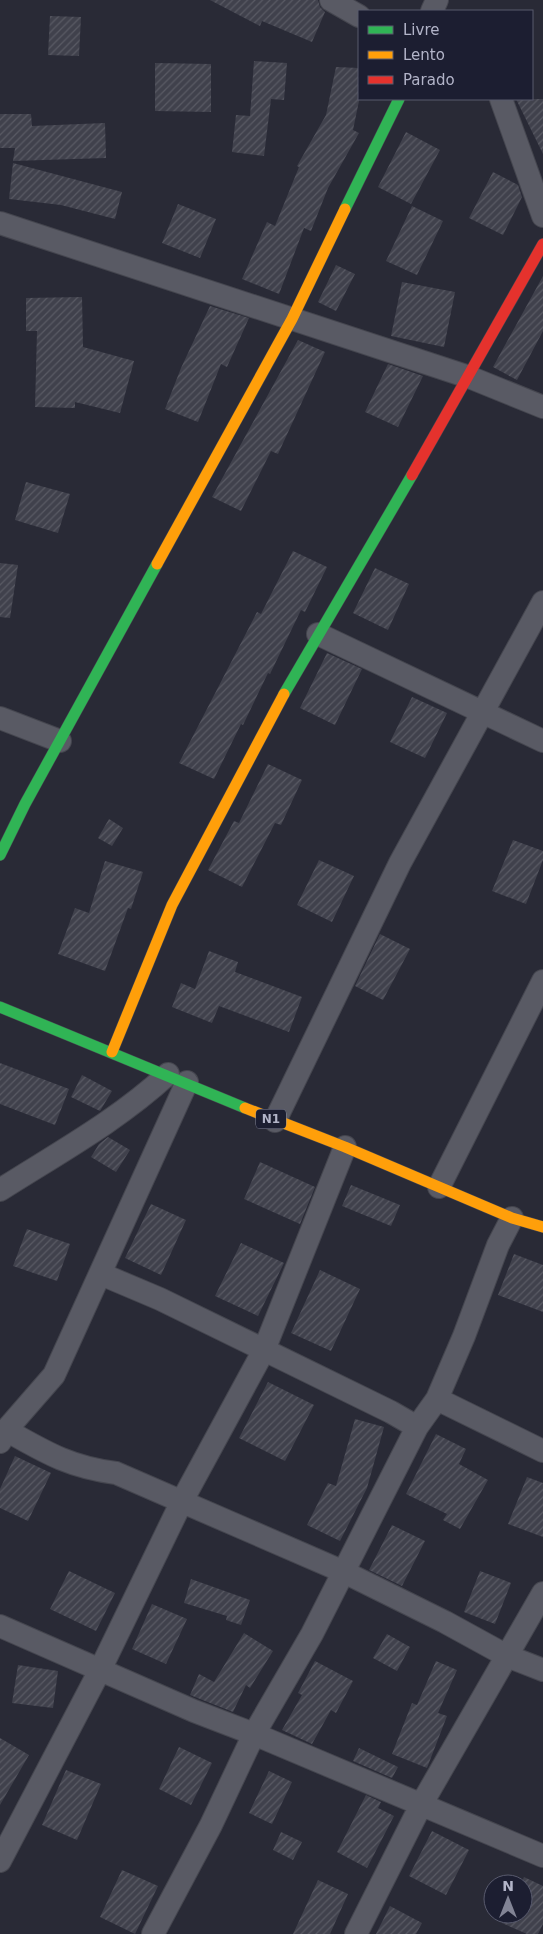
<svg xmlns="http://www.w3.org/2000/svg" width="543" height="1934" viewBox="0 0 543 1934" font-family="'DejaVu Sans',sans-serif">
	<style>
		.building { fill: url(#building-hatch) }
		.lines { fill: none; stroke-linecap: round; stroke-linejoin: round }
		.street-casing { stroke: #45464f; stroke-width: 24 }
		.fast-casing { stroke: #45464f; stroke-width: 12 }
		.slow-casing { stroke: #45464f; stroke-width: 12 }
		.jam-casing { stroke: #45464f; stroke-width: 12 }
		.street { stroke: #595a64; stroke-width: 22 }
		.fast { stroke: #30b455; stroke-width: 11 }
		.slow { stroke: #ff9f0a; stroke-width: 11 }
		.jam { stroke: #e5322d; stroke-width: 11 }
		.labels { text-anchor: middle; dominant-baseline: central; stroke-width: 4; stroke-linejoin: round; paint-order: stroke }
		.shield { fill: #1c1e31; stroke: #85879b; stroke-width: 1 }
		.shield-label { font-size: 12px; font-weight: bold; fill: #b2b4c8 }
	</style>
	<defs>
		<pattern id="building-hatch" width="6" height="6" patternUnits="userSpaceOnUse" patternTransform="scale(1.25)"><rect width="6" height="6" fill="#40414c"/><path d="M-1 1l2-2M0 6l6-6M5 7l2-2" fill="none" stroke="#595a64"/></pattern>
	</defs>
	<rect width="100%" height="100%" fill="#292a36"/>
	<path class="building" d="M210,0h108l2,7 5,5 -13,30 -50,-21 -2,5z
		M50,16l31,1 -2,39 -31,-1z
		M254,61l33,2 -3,37 -13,-1 -7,57 -32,-4 4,-37 14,1z
		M155,63l56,1v48l-56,-1z
		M336,67l23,1v33l-6,29 6,3 -31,55 -17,43 -7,-3 -25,66 -37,-15 25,-57 8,4 24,-59 -2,-1 29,-51z
		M516,99h27v55z
		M0,114h31l1,12 73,-3 1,35 -93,3 2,-13h-15z
		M406,132l34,18 -29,54 -33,-17z
		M13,163l109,29 -7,27 -54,-14 -52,-6z
		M493,172l25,13 4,12 -19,38 -34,-17z
		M178,204l38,15 -16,39 -38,-15z
		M412,206l31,15 -26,54 -31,-14z
		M336,265l19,9 -19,37 -18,-9z
		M543,276v55l-26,49 -24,-13z
		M402,282l53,10 -11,55 -53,-11z
		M82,297l1,50 51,14 -14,52 -45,-11v6l-40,-1 2,-76h-11v-33z
		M210,306l39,12 -22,49 -6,-3 -23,58 -33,-13 16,-41z
		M298,340l27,12 -47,102 -7,-3 -30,60 -29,-14z
		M388,364l35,12 -25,51 -33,-15z
		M26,482l44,12 -12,39 -43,-13z
		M293,551l34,16 -22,45 -4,-2 -31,64 -2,-1 -25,52 -2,-1 -27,55 -35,-16 78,-151 4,2z
		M0,563l18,2 -8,53 -10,-1z
		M375,568l34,16 -21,46 -35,-17z
		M327,653l35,16 -27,56 -35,-17z
		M412,697l35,16 -22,45 -35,-16z
		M268,764l34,16 -21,45 -6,-2 -33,64 -34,-17 26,-49 5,2z
		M109,819l14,9 -11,18 -14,-8z
		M513,840l30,11v9l-17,44 -34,-13z
		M319,860l35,16 -22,46 -35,-17z
		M105,861l38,11 -12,37 -3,-1 -23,63 -47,-17 17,-46 14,5z
		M380,934l30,15 -27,51 -28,-14z
		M209,951l29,11 -3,10 67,25 -13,35 -70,-26 -7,17 -40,-16 9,-24 14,6z
		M0,1063l69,26 -14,36 -55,-21z
		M82,1075l30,16 -12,20 -29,-14z
		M108,1137l22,13 -14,22 -25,-15 8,-13z
		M260,1162l55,25 -15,37 -56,-25z
		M351,1185l49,20 -9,21 -49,-20z
		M151,1204l35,16 -25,55 -36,-17z
		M27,1229l43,15 -13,37 -44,-15z
		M241,1243l43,20 -26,53 -43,-20z
		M514,1254l29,11v47l-45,-17z
		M320,1270l40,19 -29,62 -40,-18z
		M268,1382l46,23 -29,56 -46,-23z
		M355,1419l29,8 -17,61 -27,53 -33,-16 21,-42 8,3z
		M436,1434l30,15 -7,15 29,16 -28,49 -17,-9 4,-6 -41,-20z
		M15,1456l36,17 -23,48 -28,-13v-19z
		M527,1477l16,6v54l-35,-13z
		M392,1525l33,16 -23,45 -33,-16z
		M69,1571l46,22 -19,38 -46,-22z
		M480,1571l31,12 -16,41 -31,-12z
		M191,1579l59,21 -9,25 -15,-5 1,-4 -43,-13z
		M152,1604l35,15 -21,45 -34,-15z
		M244,1633l29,18 -23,37 -4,-3 -13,27 -43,-17 9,-21 15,8z
		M387,1634l23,13 -13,24 -24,-13z
		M315,1661l38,20 -17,32 -5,-3 -19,34 -30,-14 20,-35 -4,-2z
		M436,1661l21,9 -19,43 9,3 -20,52 -35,-14 20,-51 5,2z
		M18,1665l40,6 -5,37 -41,-5z
		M0,1738l29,17 -29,50z
		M179,1747l33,16 -21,42 -32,-16z
		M359,1748l39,19 -6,11 -39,-17z
		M66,1770l35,14 -24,56 -35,-15z
		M269,1771l23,11 -20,42 -23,-11z
		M366,1795l15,7 -3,6 16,8 -27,52 -30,-16z
		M432,1831l37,19 -23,45 -37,-19z
		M281,1832l21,10 -9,18 -20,-10z
		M122,1870l36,16 -23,48 -35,-17z
		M524,1877l19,9v38l-5,10h-11l-25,-11 4,-9h17v-30h-2z
		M318,1880l30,14 -18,40h-37z
		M390,1906l32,17 -6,11h-40z"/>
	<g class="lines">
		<defs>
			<path id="street" d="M331,0l28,16
				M432,11l5,-11
				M501,99l42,117
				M0,223l469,154 74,30
				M318,634l225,107
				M0,718l60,23
				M275,1121l125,-258 143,-261
				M439,1187l104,-206
				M0,1190c58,-37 117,-69 168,-116
				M101,1274l59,25 231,113 26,15
				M437,1399l106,52
				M6,1430c39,22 63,37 110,43l228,99 101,50 62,34 36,14
				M0,1442l6,-12 48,-55 133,-293
				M0,1626l194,85 60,23 289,122
				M0,1861l100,-191 82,-169 82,-151 81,-203
				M153,1934l58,-109 43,-91 58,-100 105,-207 20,-28 27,-63 34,-91 14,-27
				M356,1934l65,-129 122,-212"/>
			<path id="fast" d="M345,209l54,-110
				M284,694l128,-219
				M0,855l25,-51 132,-240
				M0,1007l245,101"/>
			<path id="slow" d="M157,564l135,-245 53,-110
				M112,1052l60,-147 112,-211
				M245,1108l100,39 167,71 31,9"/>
			<path id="jam" d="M412,475l131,-231"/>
		</defs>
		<use href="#street" class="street-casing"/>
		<use href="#fast" class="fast-casing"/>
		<use href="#slow" class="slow-casing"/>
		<use href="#jam" class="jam-casing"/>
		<use href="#street" class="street"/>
		<use href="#fast" class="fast"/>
		<use href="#slow" class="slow"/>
		<use href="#jam" class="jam"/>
	</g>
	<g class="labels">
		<rect class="shield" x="256" y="1109.5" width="30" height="19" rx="4"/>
		<g class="shield-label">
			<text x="271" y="1119">N1</text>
		</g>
	</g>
	<rect x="358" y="10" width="175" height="90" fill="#1c1e31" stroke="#585a6d"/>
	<rect x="368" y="26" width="25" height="8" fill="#30b455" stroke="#585a6d"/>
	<text x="403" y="35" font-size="15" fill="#b2b4c8">Livre</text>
	<rect x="368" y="51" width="25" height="8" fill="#ff9f0a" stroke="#585a6d"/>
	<text x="403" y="60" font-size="15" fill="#b2b4c8">Lento</text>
	<rect x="368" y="76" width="25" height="8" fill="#e5322d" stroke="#585a6d"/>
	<text x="403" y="85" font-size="15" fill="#b2b4c8">Parado</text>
	<g transform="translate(508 1899)"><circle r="24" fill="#1c1e31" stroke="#585a6d"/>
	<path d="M0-4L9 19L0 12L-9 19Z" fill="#828495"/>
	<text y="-8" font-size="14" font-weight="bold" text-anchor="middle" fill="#b2b4c8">N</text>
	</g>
</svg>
